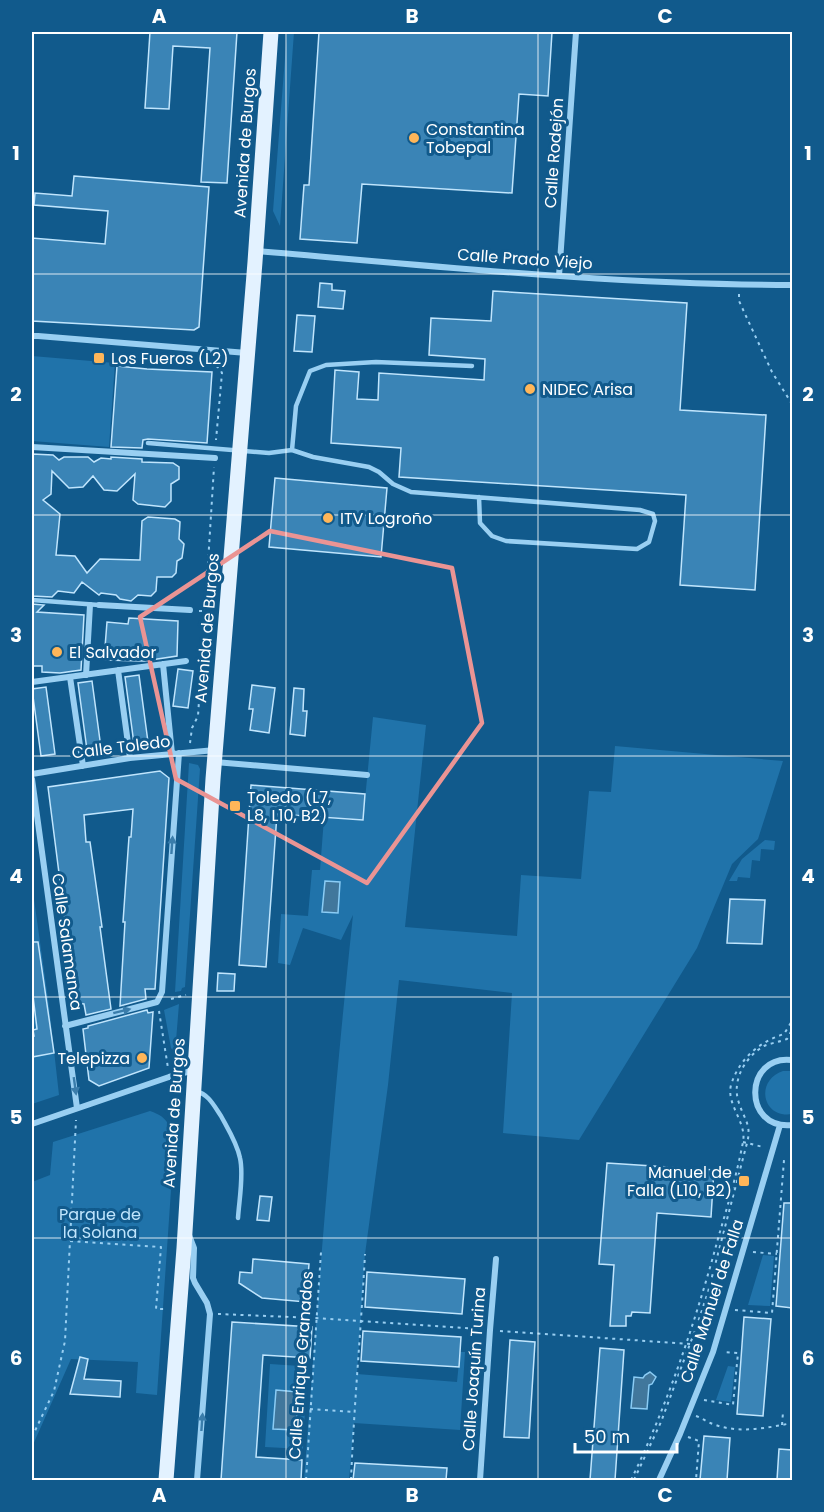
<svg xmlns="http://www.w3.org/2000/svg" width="824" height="1512" viewBox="0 0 824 1512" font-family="Poppins,sans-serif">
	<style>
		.green { fill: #2073aa }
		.water { fill: #41779c; stroke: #8accf5; stroke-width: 1.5 }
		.building { fill: #3a84b6; stroke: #c0e5fd; stroke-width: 1.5 }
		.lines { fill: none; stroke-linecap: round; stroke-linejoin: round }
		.path { stroke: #99cff2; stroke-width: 2; stroke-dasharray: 3 4.5; stroke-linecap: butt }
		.lane { stroke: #99cff2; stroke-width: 4.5 }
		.street { stroke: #99cff2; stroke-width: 6 }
		.primary { stroke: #e3f2ff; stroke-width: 15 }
		.oneway { fill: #3a7dab }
		.marked { fill: none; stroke: #ea9494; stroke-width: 4.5; stroke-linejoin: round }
		.grid { fill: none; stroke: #fff; stroke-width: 1.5; stroke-opacity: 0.55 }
		.poi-dot { fill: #ffb659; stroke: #115a8c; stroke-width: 2 }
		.labels { text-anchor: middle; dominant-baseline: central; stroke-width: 6; stroke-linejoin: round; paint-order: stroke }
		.poi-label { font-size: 16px; fill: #fff; stroke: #115a8c; text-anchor: start }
		.street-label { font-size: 16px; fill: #fff; stroke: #115a8c }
		.park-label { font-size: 16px; fill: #c0e5fd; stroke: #115a8c }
		.neatline { fill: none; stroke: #fff; stroke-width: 2 }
		.grid-label { font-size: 20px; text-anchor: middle; font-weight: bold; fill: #fff }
	</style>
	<rect width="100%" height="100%" fill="#115a8c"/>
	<path class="green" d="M287,32h7l-14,194 -7,-15z
		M32,356l83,7 -6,84 -77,-6z
		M373,717l53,8 -21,202 112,9 4,-61 60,4 8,-88 22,1 4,-46 168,15 -25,78 -26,25 -35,84 -118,192 -76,-7 9,-140 -113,-13 -11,105 -23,169 -8,120 100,8 3,-30h5l-5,78 -106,-7 -5,57h-45c14,-188 29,-377 49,-565l-12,25 -38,-12 -13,37 -12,-2 3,-49 27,2 4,-46h8l4,-52 39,2z
		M189,763l9,2 2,4 -15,218 -3,1 -1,3 -6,1z
		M765,840l10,1 -1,9 -13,-1 -1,12 -8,-1 -2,18 -12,-1 -1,4h-8l13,-22z
		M32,885l17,121 10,89 -27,9z
		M179,1004l-4,49 -4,-5 -7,-38z
		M783,1071h9v43c-29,5 -38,-33 -9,-43z
		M150,1111c20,7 20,15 24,35l-17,249 -21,-2 2,-31 -67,-3 -39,88v-265l18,-7 3,-33z
		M763,1255l11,1 -4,50 -22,-1z
		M270,1364l30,2 -2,26h8l-3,57 -38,-2z
		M728,1366l7,1 -4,35 -15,-2z"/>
	<path class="water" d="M325,881l15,1 -2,31 -16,-1z
		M650,1372l6,5 -4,7 -3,1 -2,24 -16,-1 3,-31 9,1 2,-3z
		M276,1390l22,2 -2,38 -23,-1z"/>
	<path class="building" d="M150,32h87l-10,151 -26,-1 9,-134 -37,-2 -4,63 -24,-1z
		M319,32h233l-4,64 -29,-2 -7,99 -150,-9 -5,59 -57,-4 4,-54h5z
		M74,176l135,11 -10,140 -5,3 -162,-9v-83l73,6 3,-33 -74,-6 1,-12 37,3z
		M320,283l12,1v6l13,1 -2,18 -25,-2z
		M493,291l194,12 -7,107 86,5 -11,175 -75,-5 6,-90 -287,-18 2,-29 -70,-5 4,-73 24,2 -2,27 21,1 1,-27 105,7 1,-21 -56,-4 2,-37 60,3z
		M297,315l18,1 -3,36 -18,-1z
		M117,366l30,3 65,3 -5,71 -59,-4 -5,1 -1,8 -31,-1z
		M32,454l21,1 6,5 5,-3h24l6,5 7,-4 10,1v-2l31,2v3l31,1 6,4v12l-8,5v17l-6,6 -27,-3 -5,-4 2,-26 -18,17 -13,-1 -11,-14 -10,11 -14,1 -17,-17 -1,23 -8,6 17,14 -4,41 19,1 12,17 13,-14 40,1 2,-39 6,-4 27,2 5,3 -1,17 5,5 -2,14 -5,3 -1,12 -4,4h-15l-1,14 -5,5 -13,-1 -7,6 -11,-2 -4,-4 -15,-2 -2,2 -17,-13 -8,11 -16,-2 -6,6 -20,-1z
		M275,478l112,10 -6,69 -112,-10z
		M32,604l12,1 -7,7 47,3 -3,55 -21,3 -18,-1v-6h-10l1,-50 -1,1z
		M129,618l49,3 -1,35 -33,5 -40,-1 3,-38 21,2z
		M178,669l15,2 -5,37 -15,-2z
		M139,675l9,67 -14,2 -9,-67z
		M92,681l9,67 -14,2 -9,-67z
		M252,685l23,3 -6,45 -19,-3 3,-21h-4z
		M46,687l9,67 -14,2 -9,-67z
		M294,688l10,1 -1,22h4l-2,25 -15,-2z
		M160,771l9,7 -14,211h-10l1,10 -26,7 5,-84h-2l6,-85h2l2,-28 -49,6 2,27h4l12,85h-2l11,82 -25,6 -2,-11 -8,-1 -8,-75h-2l-18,-141z
		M251,785l114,9 -2,26 -86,-6 -11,153 -27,-2z
		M730,899l35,1 -3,44 -35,-1z
		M32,942h6l16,111 -22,4v-21h2l-1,-6 4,-1 -4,-33h-1z
		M218,973l17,1 -1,17h-17z
		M147,1010l1,3 5,-1 -4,56 -50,18 -10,-6 -6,-51 5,-1v-2z
		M607,1163l107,7 -3,47 -54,-4 -7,100 -18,-1 -1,4h-5v10h-16l4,-61 -15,-1z
		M260,1196l12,1 -3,24 -12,-1z
		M784,1203h8v105l-16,-2z
		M253,1259l56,5 -3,38 -44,-4 -23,-15 1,-11 12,1z
		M367,1272l98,7 -3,35 -97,-7z
		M744,1317l27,2 -8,97 -26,-2z
		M232,1322l80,5 -2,31 -47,-3 -7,102 46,3 -1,20h-80z
		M363,1331l98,6 -2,30 -98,-6z
		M510,1340l25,2 -6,96 -25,-1z
		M600,1348l24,2 -9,130h-25z
		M80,1357l8,2 -4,20 37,2 -1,16 -50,-3z
		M704,1436l26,2 -3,42h-27z
		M779,1449l13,1v30h-15z
		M355,1463l92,5 -1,12h-93z"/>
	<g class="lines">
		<path class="path" d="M739,294v7l33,71 20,32
			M215,359v6l5,4 2,4 -6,67
			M199,611h6l9,-144
			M190,743l2,-15 6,-12 7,-105
			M171,999l15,-4
			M159,1011l9,57
			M743,1142l20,5
			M70,1241l91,6 -5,62h9
			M753,1252l24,2
			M735,1310l37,3 12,-153 -3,-3
			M218,1314l98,4 163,11
			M500,1331l191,13 12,4
			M704,1400l29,5 5,-52 -15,-1
			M310,1409l44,3
			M696,1416c6,2 11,6 17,8 25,10 54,4 79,-1
			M782,1425l1,-13
			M32,1437l22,-46 11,-50 11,-221
			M688,1437l11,4 -3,39
			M306,1480l15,-228
			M351,1480c3,-75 10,-150 14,-226
			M631,1480c37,-76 66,-163 88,-245 9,-30 18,-62 24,-93 4,-20 -17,-37 -12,-57 8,-26 28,-43 53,-51l8,-13
			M634,1480l27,-58 36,-97 11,-33 39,-149c5,-18 -3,-24 -8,-40 -8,-22 6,-46 25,-57 7,-3 15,-4 23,-7l5,-9"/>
		<path class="lane" d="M148,443l121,10 23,-3 4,-44 14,-35 16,-6 50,-3 96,4
			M292,450l21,7 56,10 10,5 14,12 18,8 229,18 13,4 2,7 -6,21 -12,7 -131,-8 -14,-5 -12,-13 -1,-26
			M32,600l67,5
			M196,1091c13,4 17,13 25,25 7,13 16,27 19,42 4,17 -1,43 -2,60"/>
		<path class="street" d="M257,251c178,15 357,34 535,34
			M559,276l17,-244
			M32,336h6l209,17
			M32,447l183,11
			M99,605l91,5
			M163,664l9,90
			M118,670l12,88
			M86,675l4,-70
			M70,677l13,89
			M32,682l154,-21
			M215,762l152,13
			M32,774l98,-16 85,-8
			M32,779l45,329
			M65,1026l92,-24 5,-10 17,-239
			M792,1060c-48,-6 -50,70 0,65
			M32,1124l137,-47 25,-7
			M189,1235l5,13 -1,30 2,5 12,20 3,11 -13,166
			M480,1480l10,-150 6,-71
			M659,1480l21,-46 33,-82 67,-227"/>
		<path class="primary" d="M166,1480l18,-232 29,-469 42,-517 16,-230"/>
	</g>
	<defs><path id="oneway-solid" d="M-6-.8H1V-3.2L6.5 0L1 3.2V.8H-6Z" transform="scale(1.5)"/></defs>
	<g class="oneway">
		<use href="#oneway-solid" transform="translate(172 845) rotate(-86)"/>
		<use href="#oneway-solid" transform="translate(122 1011) rotate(-14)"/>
		<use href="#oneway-solid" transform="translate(75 1086) rotate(82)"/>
		<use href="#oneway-solid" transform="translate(202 1422) rotate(-86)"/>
	</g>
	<path class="marked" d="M270,531l182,37 30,155 -115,160 -191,-104 -36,-162z"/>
	<path class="grid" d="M286,32v1448M538,32v1448M32,274h760M32,515h760M32,756h760M32,997h760M32,1238h760"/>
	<g class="poi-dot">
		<circle cx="414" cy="138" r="6"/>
		<rect x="93" y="352" width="12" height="12" rx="3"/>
		<circle cx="530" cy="389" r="6"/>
		<circle cx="328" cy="518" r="6"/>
		<circle cx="57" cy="652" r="6"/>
		<rect x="229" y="800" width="12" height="12" rx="3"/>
		<circle cx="142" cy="1058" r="6"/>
		<rect x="738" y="1175" width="12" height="12" rx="3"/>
	</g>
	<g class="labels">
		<g class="poi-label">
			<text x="426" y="129">Constantina<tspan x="426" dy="18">Tobepal</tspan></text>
			<text x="111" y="358">Los Fueros (L2)</text>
			<text x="542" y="389">NIDEC Arisa</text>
			<text x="340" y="518">ITV Logroño</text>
			<text x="69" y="652">El Salvador</text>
			<text x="247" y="797">Toledo (L7,<tspan x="247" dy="18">L8, L10, B2)</tspan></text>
			<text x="130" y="1058" text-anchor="end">Telepizza</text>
			<text x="732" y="1172" text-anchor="end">Manuel de<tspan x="732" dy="18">Falla (L10, B2)</tspan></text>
		</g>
		<g class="street-label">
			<text transform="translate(245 143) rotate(-86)">Avenida de Burgos</text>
			<text transform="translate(554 153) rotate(-86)">Calle Rodejón</text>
			<text transform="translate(525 259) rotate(4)">Calle Prado Viejo</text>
			<text transform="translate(207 628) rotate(-85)">Avenida de Burgos</text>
			<text transform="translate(121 747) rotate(-7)">Calle Toledo</text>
			<text transform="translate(67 942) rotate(82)">Calle Salamanca</text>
			<text transform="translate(174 1113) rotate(-86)">Avenida de Burgos</text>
			<text transform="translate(712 1301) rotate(-72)">Calle Manuel de Falla</text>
			<text transform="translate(301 1365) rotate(-86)">Calle Enrique Granados</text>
			<text transform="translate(474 1369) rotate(-86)">Calle Joaquín Turina</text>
		</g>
		<g class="park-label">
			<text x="100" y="1214">Parque de<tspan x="100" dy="18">la Solana</tspan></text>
		</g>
	</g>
	<rect width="824" height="1512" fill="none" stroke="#115a8c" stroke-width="66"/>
	<path d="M575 1443v9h102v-9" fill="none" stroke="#ffffff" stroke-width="3"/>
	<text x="584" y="1443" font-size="18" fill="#ffffff" stroke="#115a8c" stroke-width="4.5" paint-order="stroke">50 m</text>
	<rect x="33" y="33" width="758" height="1446" class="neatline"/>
	<g class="grid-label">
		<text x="159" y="23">A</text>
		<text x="412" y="23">B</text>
		<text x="665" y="23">C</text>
		<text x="16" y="160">1</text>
		<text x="808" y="160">1</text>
		<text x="16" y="401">2</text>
		<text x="808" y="401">2</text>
		<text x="16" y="642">3</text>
		<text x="808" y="642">3</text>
		<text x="16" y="883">4</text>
		<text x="808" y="883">4</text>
		<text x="16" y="1124">5</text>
		<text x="808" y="1124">5</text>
		<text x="16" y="1365">6</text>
		<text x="808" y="1365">6</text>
		<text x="159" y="1502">A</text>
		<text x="412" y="1502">B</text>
		<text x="665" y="1502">C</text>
	</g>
</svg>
